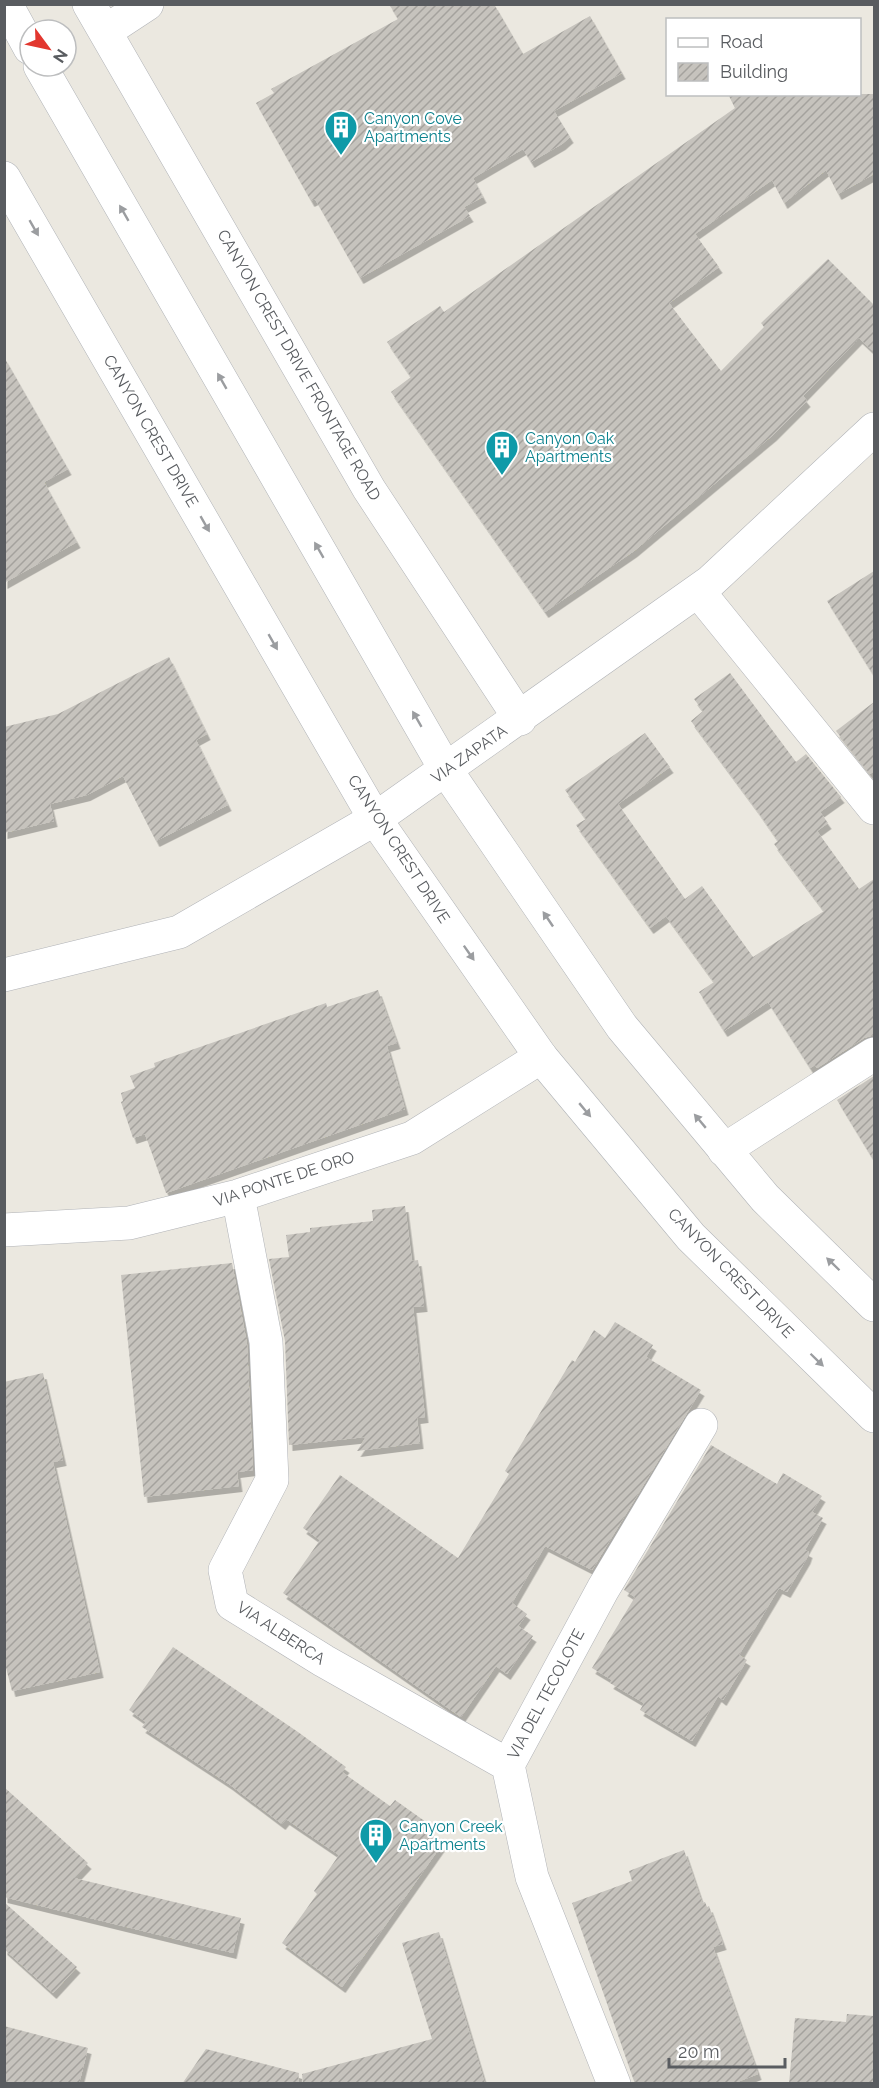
<svg xmlns="http://www.w3.org/2000/svg" width="879" height="2088" viewBox="0 0 879 2088" font-family="Raleway,sans-serif">
	<style>
		.building { fill: url(#building-hatch); filter: url(#shadow) }
		.lines { fill: none; stroke-linecap: round; stroke-linejoin: round }
		.street-casing { stroke: #b1b3b7; stroke-width: 34 }
		.secondary-casing { stroke: #b0b3b7; stroke-width: 34 }
		.street { stroke: #fff; stroke-width: 33 }
		.secondary { stroke: #fff; stroke-width: 33 }
		.oneway { fill: #9b9da0 }
		.labels { text-anchor: middle; dominant-baseline: central; stroke-width: 4.5; stroke-linejoin: round; paint-order: stroke }
		.culture-label { font-size: 16px; fill: #0d838f; stroke: #fff; text-anchor: start }
		.street-label { font-size: 16px; fill: #595c60; stroke: #fff }
	</style>
	<defs>
		<pattern id="building-hatch" width="6" height="6" patternUnits="userSpaceOnUse" patternTransform="scale(1.5)"><rect width="6" height="6" fill="#c6c3bd"/><path d="M-1 1l2-2M0 6l6-6M5 7l2-2" fill="none" stroke="#a4a29d"/></pattern>
		<filter id="shadow"><feDropShadow dx="3.5" dy="6" stdDeviation="0" flood-color="#0004"/></filter>
	</defs>
	<rect width="100%" height="100%" fill="#ebe8e0"/>
	<path class="building" d="M389,4h105l29,50 67,-38 32,57 -68,38 16,26 -8,7 -31,18 -8,-13 -50,29 10,19 -19,10 6,9 -110,62 -45,-79 -4,2 -55,-98 18,-10 -3,-4 127,-70z
		M728,94h146v80l-36,20 -12,-24 -42,33 -12,-23 -77,54 24,33 -50,36 52,68 43,-44 -3,-4 67,-64 46,46v47l-15,-14 -56,58 4,5 -34,34 -139,116 -89,61 -154,-220 20,-15 -24,-35 53,-36 4,6 291,-204z
		M4,357l64,112 -24,13 33,60 -73,41z
		M874,571v105l-47,-75z
		M169,657l38,77 -11,6 32,65 -72,36 -33,-65 -36,19 -37,9 4,17 -50,12v-106l54,-13z
		M730,673l66,89 10,-8 35,43 -21,15 8,11 -11,8 42,58 15,-10v156l-10,3 -47,30 -2,-3 -5,3 -42,-66 -44,29 -25,-39 15,-10 -48,-66 -16,12 -74,-103 10,-6 -21,-29 80,-57 25,34 -52,37 67,95 17,-13 51,71 71,-46 -50,-67 4,-3 -22,-32 -65,-88 12,-10 -9,-12z
		M874,702v69l-4,3 -34,-43z
		M378,990l19,53 -10,3 18,63 -239,84 -21,-59 -12,4 -12,-36 2,-1 -2,-8 14,-5 -5,-12 25,-9 -1,-4 172,-60 1,4z
		M874,1076v85l-37,-61z
		M405,1206l7,55 6,-1 6,46 -11,1 12,110 -8,1 3,25 -63,8 9,-14 -77,8 -4,-104 -16,-82 20,-2 -3,-22 24,-3v-4l63,-7 -1,-11z
		M232,1263l15,81 6,126 -16,2 2,14 -95,11 -23,-222z
		M615,1322l38,23 -7,12 55,33 -109,180 -47,-24 -33,57 15,11 -9,12 15,10 -26,38 -11,-8 -35,51 -178,-124 37,-53 -17,-12 37,-53 118,83 51,-84 -4,-3 67,-111 3,2 19,-32 11,8z
		M43,1373l20,87 -10,2 47,210 -88,19 -8,-31v-278z
		M711,1445l66,39 6,-11 39,23 -10,16 11,6 -18,32 4,2 -2,6 -20,34 -8,-4 -40,67 8,5 -24,40 -5,-4 -26,45 -52,-31 4,-7 -34,-20 2,-3 -20,-12 43,-71 -11,-7z
		M173,1647l125,85 48,35 -4,5 48,34 5,-6 31,22 -4,6 21,15 -101,144 -60,-44 35,-49 -3,-3 25,-36 -53,-36 -4,5 -53,-40 -87,-57 4,-5 -17,-12z
		M4,1787l84,76 -14,15 167,40 -8,35 -229,-56z
		M684,1850l18,53 3,-1 2,5 2,-1 14,38 -10,3 45,127 -26,10h-97l-63,-181 60,-22 -3,-10z
		M4,1902l73,65 -24,26 -49,-44z
		M439,1932l46,152h-182l-1,-10 130,-35 -30,-96z
		M847,2014l27,2v68h-85l6,-66 51,4z
		M4,2026l84,22 -9,36h-75z
		M206,2049l93,24 -1,11h-116z"/>
	<g class="lines">
		<defs>
			<path id="street" d="M89,4l280,485 151,230
				M106,31l41,-27
				M698,591l176,217
				M4,975l175,-43 196,-113 335,-237 164,-153
				M724,1150l150,-96
				M238,1196l28,146 6,138 -47,90 7,34 92,57 184,104
				M4,1230l125,-7 109,-27 174,-58 129,-81
				M614,2084l-82,-207 -24,-112 95,-176 98,-164"/>
			<path id="secondary" d="M6,4l24,44
				M40,66l406,704 176,257 143,171 109,107
				M4,178l371,641 166,238 150,180 183,179"/>
		</defs>
		<use href="#street" class="street-casing"/>
		<use href="#secondary" class="secondary-casing"/>
		<use href="#street" class="street"/>
		<use href="#secondary" class="secondary"/>
	</g>
	<defs><path id="oneway-solid" d="M-6-.8H1V-3.2L6.5 0L1 3.2V.8H-6Z" transform="scale(1.5)"/></defs>
	<g class="oneway">
		<use href="#oneway-solid" transform="translate(124 213) rotate(-120)"/>
		<use href="#oneway-solid" transform="translate(34 228) rotate(60)"/>
		<use href="#oneway-solid" transform="translate(222 381) rotate(-120)"/>
		<use href="#oneway-solid" transform="translate(205 524) rotate(60)"/>
		<use href="#oneway-solid" transform="translate(319 550) rotate(-120)"/>
		<use href="#oneway-solid" transform="translate(273 642) rotate(60)"/>
		<use href="#oneway-solid" transform="translate(417 719) rotate(-120)"/>
		<use href="#oneway-solid" transform="translate(548 919) rotate(-124)"/>
		<use href="#oneway-solid" transform="translate(469 953) rotate(55)"/>
		<use href="#oneway-solid" transform="translate(585 1110) rotate(50)"/>
		<use href="#oneway-solid" transform="translate(700 1121) rotate(-130)"/>
		<use href="#oneway-solid" transform="translate(833 1264) rotate(-136)"/>
		<use href="#oneway-solid" transform="translate(817 1360) rotate(44)"/>
	</g>
	<defs>
		<symbol id="building-pin" viewBox="-11 -11 22 30"><path d="M0 17L-7.5 6A9.5 9.5 0 1 1 7.5 6Z" fill="#0f9aa8" stroke="#fff"/><path d="M-4-6H4V6H1V3H-1V6H-4ZM-2.5-4.3h1.7v1.8h-1.7ZM.8-4.3h1.7v1.8H.8ZM-2.5-1h1.7V.8h-1.7ZM.8-1h1.7V.8H.8Z" fill="#fff"/></symbol>
	</defs>
	<g fill-rule="evenodd">
		<use href="#building-pin" x="322" y="108" width="38" height="52"/>
		<use href="#building-pin" x="483" y="428" width="38" height="52"/>
		<use href="#building-pin" x="357" y="1816" width="38" height="52"/>
	</g>
	<g class="labels">
		<g class="culture-label">
			<text x="364" y="118">Canyon Cove<tspan x="364" dy="18">Apartments</tspan></text>
			<text x="525" y="438">Canyon Oak<tspan x="525" dy="18">Apartments</tspan></text>
			<text x="399" y="1826">Canyon Creek<tspan x="399" dy="18">Apartments</tspan></text>
		</g>
		<g class="street-label">
			<text transform="translate(299 365) rotate(60)">CANYON CREST DRIVE FRONTAGE ROAD</text>
			<text transform="translate(151 431) rotate(60)">CANYON CREST DRIVE</text>
			<text transform="translate(469 754) rotate(-35)">VIA ZAPATA</text>
			<text transform="translate(399 849) rotate(57)">CANYON CREST DRIVE</text>
			<text transform="translate(284 1179) rotate(-18)">VIA PONTE DE ORO</text>
			<text transform="translate(731 1273) rotate(46)">CANYON CREST DRIVE</text>
			<text transform="translate(281 1633) rotate(33)">VIA ALBERCA</text>
			<text transform="translate(546 1694) rotate(-62)">VIA DEL TECOLOTE</text>
		</g>
	</g>
	<rect width="879" height="2088" fill="none" stroke="#595c60" stroke-width="12"/>
	<rect x="666" y="18" width="195" height="78" fill="#ffffff" stroke="#bdbebf" stroke-width="1.5"/>
	<rect x="678" y="38" width="30" height="9" fill="#ffffff" stroke="#bdbebf" stroke-width="1.5"/>
	<text x="720" y="48" font-size="18" fill="#595c60">Road</text>
	<rect x="678" y="63" width="30" height="18" fill="url(#building-hatch)" stroke="#bdbebf" stroke-width="1.5"/>
	<text x="720" y="78" font-size="18" fill="#595c60">Building</text>
	<g transform="translate(48 48) rotate(123)"><circle r="28" fill="#ffffff" stroke="#bdbebf" stroke-width="1.5"/>
	<path d="M0-4.5L10 22L0 15L-10 22Z" fill="#e2372f"/>
	<text y="-9" font-size="16" font-weight="bold" text-anchor="middle" fill="#595c60">N</text>
	</g>
	<path d="M669 2058v9h116v-9" fill="none" stroke="#595c60" stroke-width="3"/>
	<text x="678" y="2058" font-size="18" fill="#595c60" stroke="#ffffff" stroke-width="4.5" paint-order="stroke">20 m</text>
</svg>
